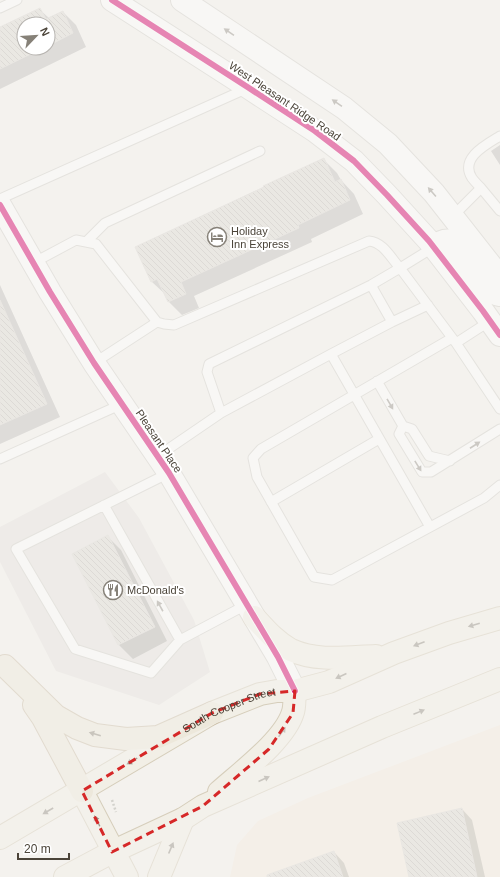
<svg xmlns="http://www.w3.org/2000/svg" width="500" height="877" viewBox="0 0 500 877" font-family="Arial,sans-serif">
	<style>
		.commercial { fill: #f3ebdf }
		.parking { fill: #e6e3df }
		.shadow { fill: #0003; fill-rule: evenodd }
		.building { fill: url(#building-back-hatch); stroke: #dcd9d4 }
		.lines { fill: none; stroke-linecap: round; stroke-linejoin: round }
		.service-casing { stroke: #d2d0cb; stroke-width: 11 }
		.tertiary-casing { stroke: #d2d0cb; stroke-width: 24 }
		.primary-casing { stroke: #d6cebb; stroke-width: 24 }
		.motorway-casing { stroke: #ccbfa9; stroke-width: 24 }
		.path { stroke: #d3d2cc; stroke-width: 2.5; stroke-dasharray: 2 2; stroke-linecap: butt }
		.service { stroke: #fdfdfc; stroke-width: 9 }
		.tertiary { stroke: #fdfdfc; stroke-width: 22 }
		.primary { stroke: #f2efe6; stroke-width: 22 }
		.motorway { stroke: #ede8db; stroke-width: 22 }
		.cycleway-casing { stroke: #fff; stroke-width: 8 }
		.cycleway { stroke: #d6006c; stroke-width: 6 }
		.oneway { fill: #9b9791 }
		.oneway2 { fill: #969187 }
		.oneway3 { fill: #948e82 }
		.marked { fill: none; stroke: #d62828; stroke-width: 3; stroke-dasharray: 8 5; stroke-linejoin: round }
		.labels { text-anchor: middle; dominant-baseline: central; stroke-width: 4; stroke-linejoin: round; paint-order: stroke }
		.street-label { font-size: 11px; fill: #4b4439; stroke: #fff }
		.poi-label { font-size: 11px; fill: #4b4439; stroke: #fff; text-anchor: start }
	</style>
	<defs>
		<pattern id="building-back-hatch" width="6" height="6" patternUnits="userSpaceOnUse"><rect width="6" height="6" fill="#dedbd6"/><path d="M-1 5l2 2M0 0l6 6M5-1l2 2" fill="none" stroke="#c0bdb8"/></pattern>
	</defs>
	<rect width="100%" height="100%" fill="#f4f2ee"/>
	<path class="commercial" d="M500,725v152h-270l7,-32 21,-24 50,-23z"/>
	<path class="parking" d="M105,472l34,46 55,102 16,52 -51,33 -103,-34 -56,-109v-35z"/>
	<path class="shadow" d="M39,9l10,9 14,-6 13,13 10,22 -86,42v-61zM24,24h24v24h-24z
		M500,145v20l-9,-14z
		M323,159l14,14 4,7 13,14 9,20 -52,25 1,3 -118,54 5,12 -17,7 -13,-13 -3,-7 -14,-13 -16,-35z
		M0,285l60,132 -60,27z
		M107,536l14,14 46,91 -34,18 -14,-14 -46,-91z
		M462,809l10,11 13,57h-75z
		M334,852l10,11 5,14h-73z"/>
	<path class="building" d="M40,8l6,11 17,-8 10,22 -25,13v-22h-24v24h19l-43,21v-42z
		M324,158l11,24 6,-3 9,21 -52,25 1,3 -118,54 5,12 -18,8 -11,-23 -6,3 -16,-35 129,-60 -1,-1z
		M0,300l47,104 -47,21z
		M108,535l47,92 -37,18 -46,-91z
		M462,808l15,69h-68l-12,-54z
		M334,851l9,26h-76v-2z"/>
	<g class="lines">
		<defs>
			<path id="service" d="M0,8l17,-8
				M481,188l19,23
				M0,199l248,-111
				M453,216l28,-28c-3,-3 -6,-6 -9,-10 -13,-20 15,-34 28,-42
				M86,242l19,-19 155,-72
				M434,247l-34,21 56,75 34,-22
				M33,263l43,-23 20,4 61,78 7,2 10,1 195,-84c14,1 22,17 31,27l-29,17 -162,79 -2,8 14,41 -63,43
				M392,322l36,-17
				M452,338l-191,111 -8,9 4,19 57,100 18,3 152,-82 16,-13
				M456,343l44,66
				M331,354l99,173
				M94,363l63,-41
				M377,381l26,45 9,3 17,27 21,5
				M221,413l110,-59 61,-32 -21,-37
				M403,426l-4,8 23,38h9l69,-43
				M0,459l122,-55
				M169,473l-153,76 59,100 76,24 29,-33 66,-35
				M271,502l108,-63
				M104,505l76,135"/>
			<path id="tertiary" d="M112,0l137,88 66,43 39,30 33,34 42,46 54,70 17,24
				M182,0l162,108 44,36 46,49 66,84
				M0,205l50,87 44,71 75,110 109,184 17,34
				M434,247c5,-4 10,-8 17,-6 13,5 36,41 45,53l4,1"/>
			<g id="primary">
				<path d="M254,617c11,12 22,25 37,33 26,12 57,7 85,6"/>
				<path d="M82,791l45,86"/>
				<path d="M219,792c21,-19 66,-52 74,-80 2,-6 1,-14 2,-21"/>
				<path id="s1" d="M0,838l212,-125 48,-19 17,-3h18l34,-9 65,-29 55,-20 51,-15"/>
				<path d="M65,877l47,-25 71,-33 20,-13 179,-79 118,-48"/>
				<path d="M159,877l24,-58"/>
			</g>
			<path id="motorway" d="M5,666l51,50 21,12 18,7 31,4 32,-2 54,-24
				M34,705l9,13 39,73"/>
		</defs>
		<use href="#service" class="service-casing"/>
		<use href="#tertiary" class="tertiary-casing"/>
		<use href="#primary" class="primary-casing"/>
		<use href="#motorway" class="motorway-casing"/>
		<path class="path" d="M112,800l4,12"/>
		<use href="#service" class="service"/>
		<use href="#tertiary" class="tertiary"/>
		<use href="#primary" class="primary"/>
		<use href="#motorway" class="motorway"/>
		<defs>
			<path id="cycleway" d="M112,0l137,88 66,43 39,30 33,34 42,46 54,70 17,24
				M0,205l50,87 44,71 75,110 109,184 17,34"/>
		</defs>
		<use href="#cycleway" class="cycleway-casing"/>
		<use href="#cycleway" class="cycleway"/>
	</g>
	<defs><path id="oneway-solid" d="M-6-.8H1V-3.2L6.5 0L1 3.2V.8H-6Z"/></defs>
	<g class="oneway">
		<use href="#oneway-solid" transform="translate(229 32) rotate(-146)"/>
		<use href="#oneway-solid" transform="translate(337 103) rotate(-146)"/>
		<use href="#oneway-solid" transform="translate(432 192) rotate(-131)"/>
		<use href="#oneway-solid" transform="translate(390 404) rotate(60)"/>
		<use href="#oneway-solid" transform="translate(475 445) rotate(-33)"/>
		<use href="#oneway-solid" transform="translate(418 466) rotate(58)"/>
		<use href="#oneway-solid" transform="translate(160 606) rotate(-119)"/>
	</g>
	<g class="oneway2">
		<use href="#oneway-solid" transform="translate(474 625) rotate(164)"/>
		<use href="#oneway-solid" transform="translate(419 644) rotate(159)"/>
		<use href="#oneway-solid" transform="translate(341 676) rotate(155)"/>
		<use href="#oneway-solid" transform="translate(419 712) rotate(-22)"/>
		<use href="#oneway-solid" transform="translate(282 732) rotate(-55)"/>
		<use href="#oneway-solid" transform="translate(132 761) rotate(149)"/>
		<use href="#oneway-solid" transform="translate(264 779) rotate(-24)"/>
		<use href="#oneway-solid" transform="translate(48 811) rotate(150)"/>
		<use href="#oneway-solid" transform="translate(97 821) rotate(-117)"/>
		<use href="#oneway-solid" transform="translate(171 848) rotate(-67)"/>
	</g>
	<use class="oneway3" href="#oneway-solid" transform="translate(95 734) rotate(-164)"/>
	<path d="M0 0H500V877H0ZM295,691l-2,22 -24,36 -66,57 -91,46 -30,-61 130,-78 48,-19z" fill="#f4f2ee" fill-opacity=".55" fill-rule="evenodd"/>
	<path class="marked" d="M295,691l-2,22 -24,36 -66,57 -91,46 -30,-61 130,-78 48,-19z"/>
	<defs>
		<symbol id="hotel-ring" viewBox="-11 -11 22 22"><circle r="9.5" fill="#fff" stroke="#868178" stroke-width="1.5"/><path d="M-6-4.5h1.5V1H6V5H4.5V3h-9V5H-6ZM-4 0a1.8 1.8 0 1 1 3.6 0ZM.5 0V-2.5h3Q6-2.5 6 0Z" fill="#868178"/></symbol>
		<symbol id="restaurant-ring" viewBox="-11 -11 22 22"><circle r="9.5" fill="#fff" stroke="#868178" stroke-width="1.5"/><path d="M-5-6h1v4h1v-4h1v4h1v-4h1v5L-1.5 .5V6h-2V.5L-5-1ZM5-6V6H3V1.5H1.5Q1.5-4 5-6Z" fill="#868178"/></symbol>
	</defs>
	<g fill-rule="evenodd">
		<use href="#hotel-ring" x="206" y="226" width="22" height="22"/>
		<use href="#restaurant-ring" x="102" y="579" width="22" height="22"/>
	</g>
	<g class="labels">
		<g class="street-label">
			<text transform="translate(285 101) rotate(34)">West Pleasant Ridge Road</text>
			<text transform="translate(159 441) rotate(56)">Pleasant Place</text>
			<text stroke="none"><textPath href="#s1" startOffset="263">South Cooper Street</textPath></text>
		</g>
		<g class="poi-label">
			<text x="231" y="231">Holiday<tspan x="231" dy="13">Inn Express</tspan></text>
			<text x="127" y="590">McDonald's</text>
		</g>
	</g>
	<g transform="translate(36 36) rotate(65)"><circle r="19" fill="#ffffff" stroke="#b7b4b0"/>
	<path d="M0-3L7 15L0 10L-7 15Z" fill="#868178"/>
	<text y="-6" font-size="11" font-weight="bold" text-anchor="middle" fill="#4b4439">N</text>
	</g>
	<path d="M18 853v6h51v-6" fill="none" stroke="#4b4439" stroke-width="2"/>
	<text x="24" y="853" font-size="12" fill="#4b4439" stroke="#ffffff" stroke-width="3" paint-order="stroke">20 m</text>
</svg>
